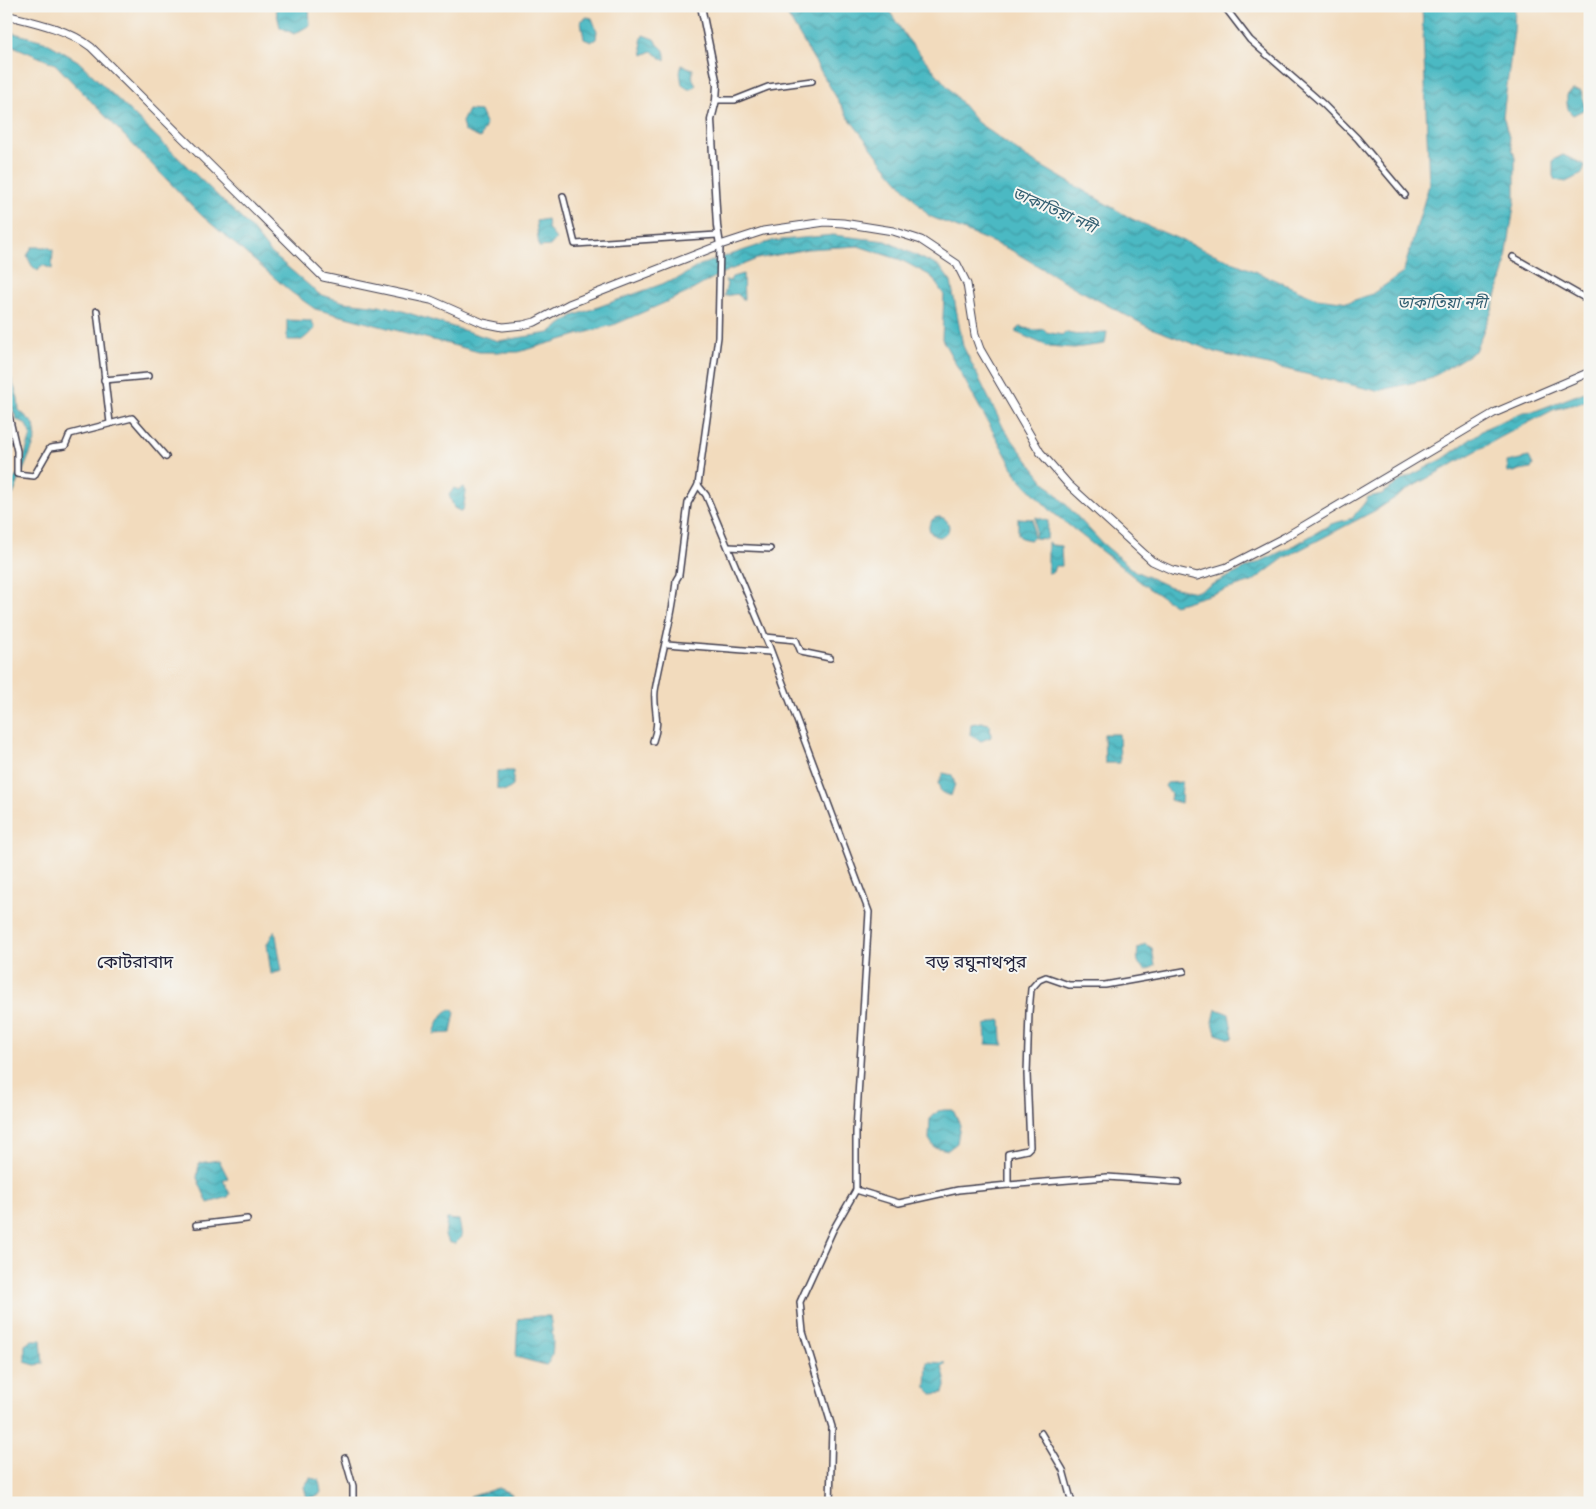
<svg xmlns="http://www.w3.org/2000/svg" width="1596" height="1509" font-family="Mynerve,'Noto Sans Bengali',sans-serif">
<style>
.water{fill:url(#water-waves);stroke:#366e7f}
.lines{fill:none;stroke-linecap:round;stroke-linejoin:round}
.minor-casing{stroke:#413e4e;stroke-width:8}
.tertiary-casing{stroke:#413e4e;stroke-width:9}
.secondary-casing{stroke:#413e4e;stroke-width:9}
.minor{stroke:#fff;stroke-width:5}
.tertiary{stroke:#fff;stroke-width:6}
.secondary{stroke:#fff;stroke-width:7}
.labels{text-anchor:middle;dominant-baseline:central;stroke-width:4;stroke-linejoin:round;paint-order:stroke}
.water-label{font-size:16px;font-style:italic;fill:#325e71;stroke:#f6f6f2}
.quarter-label{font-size:18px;fill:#22223b;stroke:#f6f6f2}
</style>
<defs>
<pattern id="water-waves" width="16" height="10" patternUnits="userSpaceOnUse" patternTransform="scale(1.25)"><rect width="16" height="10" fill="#4bb9c3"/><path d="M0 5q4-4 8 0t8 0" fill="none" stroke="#3e96a0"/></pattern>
</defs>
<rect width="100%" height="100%" fill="#f6f6f2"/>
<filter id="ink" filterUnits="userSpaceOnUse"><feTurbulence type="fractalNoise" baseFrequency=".02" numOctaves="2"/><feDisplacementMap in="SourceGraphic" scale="10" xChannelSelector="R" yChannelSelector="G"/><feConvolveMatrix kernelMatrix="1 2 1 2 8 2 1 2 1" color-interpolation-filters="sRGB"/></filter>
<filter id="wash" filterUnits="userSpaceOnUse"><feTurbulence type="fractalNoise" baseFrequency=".0096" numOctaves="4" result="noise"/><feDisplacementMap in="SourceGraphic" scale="20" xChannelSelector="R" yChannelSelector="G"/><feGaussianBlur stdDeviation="1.12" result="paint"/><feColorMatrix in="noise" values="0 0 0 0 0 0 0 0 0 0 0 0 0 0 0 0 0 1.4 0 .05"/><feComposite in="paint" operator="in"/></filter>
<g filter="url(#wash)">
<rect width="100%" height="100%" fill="#f2dbbd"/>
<g class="water">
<path d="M275 6H309L310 25 294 34 280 27Z"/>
<path d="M782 6H886L906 37 977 122 1026 157 1132 219 1317 298 1349 302 1372 294 1403 273 1429 185 1422 6H1515L1514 31 1503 116 1515 158V200L1504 271 1492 310 1475 351 1429 379 1377 391 1218 353 1148 327 1077 289 1011 250 929 216 887 168 848 117Z"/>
<path d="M587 17 592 18 597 31 596 39 591 42 584 39 581 21Z"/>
<path d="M6 31 44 41 78 61 250 227 270 252 319 294 344 302 389 307 498 341 549 333 573 316 679 278 700 265 772 241 833 235 886 241 940 267 951 282 963 346 1004 429 1042 479 1102 543 1135 571 1170 587 1196 592 1295 545 1331 524 1353 518C1356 511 1363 507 1368 497L1382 494 1402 480 1443 459 1486 428 1523 412 1535 411 1590 390V400L1553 410 1501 437 1410 488 1378 509 1284 558 1252 582 1175 605 1148 588 1052 512 1018 477 942 339 944 295 931 276 901 260 858 246 807 249 757 259 720 274 687 293 616 324 518 352H479L315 309 291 292 201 215 55 64 6 43Z"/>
<path d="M643 35 654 39C660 50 666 45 665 61L652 51 643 55 641 41Z"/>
<path d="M682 65 693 69 692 77 696 85 692 89H688L682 85 680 72Z"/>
<path d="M1573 90 1581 91 1585 109 1573 115C1566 110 1567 103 1567 95Z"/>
<path d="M468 110 480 111 486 125 480 138 464 131 462 122Z"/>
<path d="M1563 155 1585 165 1582 174 1566 182 1555 180 1553 176V160Z"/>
<path d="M547 219 548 228 556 239 550 246 539 247 536 221Z"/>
<path d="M32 247H48L53 250 52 269 42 265 38 271 32 266 27 256Z"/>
<path d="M743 274 744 300 737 294 724 296 727 284 725 280 730 281 732 277Z"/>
<path d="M6 300 11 342 10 375 18 398 19 410 34 424 36 439 13 495 6 499V490L20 471 31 435 25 423 17 420 12 408 11 392 6 379Z"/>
<path d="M287 320 312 321 315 329 302 340H287Z"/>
<path d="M1020 327 1034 330 1044 329 1046 332 1062 335 1065 332C1079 338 1092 332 1107 332L1105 344 1074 348 1047 346 1015 332Z"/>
<path d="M1529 457 1533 465 1531 469 1508 473 1507 462Z"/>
<path d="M464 487 466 492 463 510 460 511 454 508 449 495 454 488 459 490Z"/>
<path d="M1036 517 1048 521 1047 539 1035 538Z"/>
<circle cx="939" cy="527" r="10"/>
<path d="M1018 518 1033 519V538L1030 540 1021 538 1018 534Z"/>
<path d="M1048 542 1052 545 1061 546 1062 566H1055L1053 572 1048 573Z"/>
<path d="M982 722 990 725 991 737 981 741 970 735 971 724Z"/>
<path d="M1104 734H1119L1120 763H1105Z"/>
<path d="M497 771H513V786L506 791 497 789Z"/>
<path d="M943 773 952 775 955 784 951 796 941 792 938 783Z"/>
<path d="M1182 782 1181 803 1170 800 1171 794 1165 786 1167 783Z"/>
<path d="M275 930 282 971 271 974 267 944Z"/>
<path d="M1145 944 1152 948 1155 966 1146 970C1136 964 1137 959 1138 948Z"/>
<path d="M452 1009 455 1012 451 1033 434 1034C437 1025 441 1011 452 1009Z"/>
<path d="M1216 1009 1229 1014 1233 1036 1231 1039 1216 1034 1213 1022Z"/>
<path d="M999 1020 1001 1021 1002 1041 1004 1045 986 1044 985 1025Z"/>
<path d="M944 1110H953L960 1125 957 1143 948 1150 934 1147 929 1139 930 1119 938 1111Z"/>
<path d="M219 1160 228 1178 223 1180 230 1194 228 1197 208 1203 197 1178 199 1163Z"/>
<path d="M447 1219 459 1220 462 1237 455 1244 448 1242 445 1236Z"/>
<path d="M539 1316H550C552 1329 557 1357 546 1365L516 1357 518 1319Z"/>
<path d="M32 1340H41L43 1364 35 1365 25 1362V1345Z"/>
<path d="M927 1362 946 1363 942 1367 946 1383 943 1393 932 1394 926 1388Z"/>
<path d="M310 1478 319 1480 321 1492 318 1496 307 1498 304 1487Z"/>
<path d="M498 1488 512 1494 511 1500 467 1503 470 1497Z"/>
</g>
</g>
<g filter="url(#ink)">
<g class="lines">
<g class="minor-casing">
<g id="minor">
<path d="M1224 6 1250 40 1323 104 1357 138 1405 195"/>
<path d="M716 100H735L768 87 812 81"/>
<path d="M563 196 575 244 717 235"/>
<path d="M1513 257 1590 301"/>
<path d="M97 311 110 423"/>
<path d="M104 380 148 376"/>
<path d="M6 403 17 451V474L34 476 50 448 65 446 70 434 132 418 166 457"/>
<path d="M698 485 706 495 769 646 869 912 856 1131V1190L833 1230 800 1302 803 1332 832 1427 830 1503"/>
<path d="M728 547 770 549"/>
<path d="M765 637 796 640 801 652 830 658"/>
<path d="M667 644 770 652"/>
<path d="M653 741C661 721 653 709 655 691 661 654 673 618 676 580L679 575 688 503 698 485 718 337 720 245"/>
<path d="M1179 1182 1107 1177 1008 1185V1154L1027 1150 1030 1147 1027 1074 1029 1012 1031 989 1039 980 1046 977 1069 985H1105L1184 971"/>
<path d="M856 1190 899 1203 958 1190 1008 1185"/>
<path d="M196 1225 247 1219"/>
<path d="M1041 1433 1063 1470 1072 1503"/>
<path d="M345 1458 353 1486V1503"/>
</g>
</g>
<g class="tertiary-casing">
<path id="tertiary" d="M701 6 717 85 716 100 711 120 717 226 720 245"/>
</g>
<g class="secondary-casing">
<path id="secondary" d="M6 15C34 22 68 29 91 47L323 277 431 300 483 323 503 327 523 325 535 322 569 304 720 245 763 231 825 222 843 223 893 231 921 240 957 264 967 284 975 335 980 349 1040 452 1068 484 1152 561 1172 570 1197 576 1227 567 1285 537 1494 413 1590 372"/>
</g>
<use href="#minor" class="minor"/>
<use href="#tertiary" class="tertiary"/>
<use href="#secondary" class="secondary"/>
</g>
</g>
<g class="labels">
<g class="water-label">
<text transform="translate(1054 211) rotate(24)">ডাকাতিয়া নদী</text>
<text x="1442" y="303">ডাকাতিয়া নদী</text>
</g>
<g class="quarter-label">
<text x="135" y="963">কোটরাবাদ</text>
<text x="976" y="963">বড় রঘুনাথপুর</text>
</g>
</g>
<rect width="1596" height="1509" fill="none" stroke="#f6f6f2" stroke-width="25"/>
</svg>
